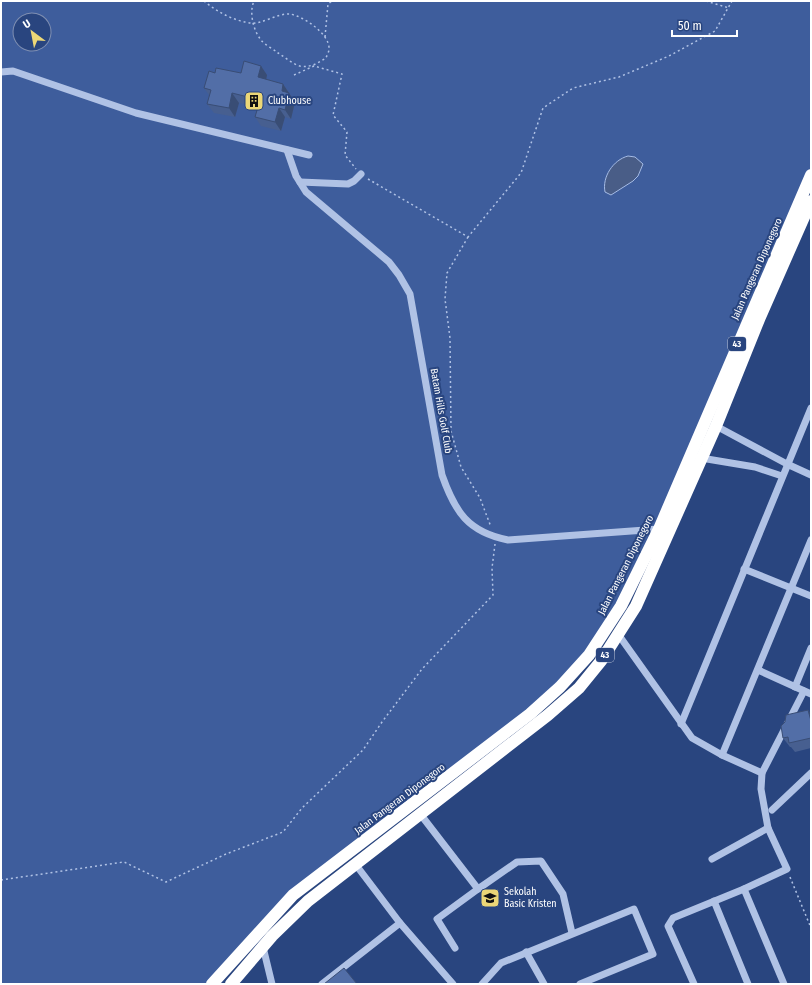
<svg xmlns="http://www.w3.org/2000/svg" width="812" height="985" font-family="'Fira Sans Condensed',sans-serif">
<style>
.green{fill:#3e5d9c;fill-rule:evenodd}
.water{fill:#495d87;stroke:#a5bbe5}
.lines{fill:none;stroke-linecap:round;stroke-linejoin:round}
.path{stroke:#b0c2e5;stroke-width:1.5;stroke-dasharray:2 3;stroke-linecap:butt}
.minor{stroke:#b0c2e5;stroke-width:7}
.highway{stroke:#fff;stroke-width:12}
.wall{fill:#475f90}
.shaded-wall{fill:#394d75}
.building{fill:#526ea7;stroke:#394d75}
.labels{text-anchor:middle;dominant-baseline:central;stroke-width:4;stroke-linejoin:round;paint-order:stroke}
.shield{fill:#29457f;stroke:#bfc7d9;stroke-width:1}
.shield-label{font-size:9px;font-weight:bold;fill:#fff}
.poi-label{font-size:10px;fill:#fff;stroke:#29457f;text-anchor:start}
.street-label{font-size:10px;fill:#fff;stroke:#29457f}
</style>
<rect width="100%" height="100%" fill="#29457f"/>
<path class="green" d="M1 1H811V182L648 563C632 597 613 628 591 659L306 889 217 984H1ZM20 20H44V44H20Z"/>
<path class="water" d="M628 156 635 157 643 164 638 176 633 181 611 195 605 192C602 177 613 160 628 156Z"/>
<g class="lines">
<g class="path">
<path d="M204 1C217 12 234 21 251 23 261 25 277 13 290 14 303 16 330 34 329 49 329 52 327 55 326 58 318 63 310 68 300 66 292 64 285 57 278 53 273 49 265 45 261 40 253 30 249 12 254 1"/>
<path d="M706 1 729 8"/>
<path d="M325 37 328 4 332 1"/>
<path d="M294 75 314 66 342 74 333 115 347 132 345 155 356 169"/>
<path d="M368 179 468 237 521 173 543 108 573 88 619 77 669 56 715 31 732 1"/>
<path d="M468 237 447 273 445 299 450 338 451 431 461 467 480 498 491 527"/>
<path d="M790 877 811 928"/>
<path d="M1 880 124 862 166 882 226 854 283 832 302 808 363 750 382 722 422 669 493 595 492 568 495 544"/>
</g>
<g class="minor">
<path d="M1 72 13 71 136 113 309 155"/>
<path d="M287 150 296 176 306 192 389 262 399 275 410 294 442 475C455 512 468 532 508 540L659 529"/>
<path d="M300 182 348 184 354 181 361 174"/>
<path d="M716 426 787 464 811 475"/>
<path d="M701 458 755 467 782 476"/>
<path d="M744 569 811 596"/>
<path d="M618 634 692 738 722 755 762 773"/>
<path d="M758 670 811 694"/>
<path d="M795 687 811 648"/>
<path d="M681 724 811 408"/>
<path d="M722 755 811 540"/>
<path d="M772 810 811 773"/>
<path d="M421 815 478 889 437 919 455 948"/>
<path d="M712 859 768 828"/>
<path d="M478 889 517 862 541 861 563 894 572 933"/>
<path d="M714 901 748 984"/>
<path d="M400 923 453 984"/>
<path d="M263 947 272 984"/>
<path d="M526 952 544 984"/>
<path d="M322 984 400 923 356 865"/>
<path d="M482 984 501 963 634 909 653 954 580 984"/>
<path d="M694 984 668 926 673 918 744 889"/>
<path d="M784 984 744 889 787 869 768 828 761 789 762 773 804 691"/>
</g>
<g class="highway">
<path d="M212 984 293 895 530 714 560 687 589 655 621 606 659 529 811 175"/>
<path d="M231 984 272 936 308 901 548 715 579 688 601 661 636 606 716 426 760 317 811 201"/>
</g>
</g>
<g class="wall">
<path d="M261 66 267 75 266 79 283 84 295 102 291 119 285 117 281 131 261 126 255 117 258 107 239 103 235 117 214 113 207 104 209 95 204 88 241 73Z"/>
<path d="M808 710 811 714V748L795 752 791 747H790L783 738Z"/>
</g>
<g class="shaded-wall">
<path d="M261 66 267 75 265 86 258 77Z"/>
<path d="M283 84 295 102 291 119 285 110 282 91Z"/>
<path d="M232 93 239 103 235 117 229 108Z"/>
<path d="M279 108 285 117 281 131 275 122Z"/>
<path d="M808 710 811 714V721Z"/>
</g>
<g class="building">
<path d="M244 61 261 66 258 77 283 84 282 91 289 93 285 110 279 108 275 122 255 117 260 100 232 93 229 108 207 104 211 90 204 88 209 71 215 73 216 68 241 73Z"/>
<path d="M808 710 811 721V738L789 743 788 737 783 738 781 726 785 722 786 715Z"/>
<path d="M344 968 357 984H324Z"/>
</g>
<defs>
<g id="building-square" transform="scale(1)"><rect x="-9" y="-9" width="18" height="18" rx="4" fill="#ecd777" stroke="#29457f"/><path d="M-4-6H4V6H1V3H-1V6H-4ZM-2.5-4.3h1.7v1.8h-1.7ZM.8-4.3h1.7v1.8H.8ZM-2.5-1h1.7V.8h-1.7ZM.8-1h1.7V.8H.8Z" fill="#111"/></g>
<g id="school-square" transform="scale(1)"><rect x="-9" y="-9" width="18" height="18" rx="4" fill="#ecd777" stroke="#29457f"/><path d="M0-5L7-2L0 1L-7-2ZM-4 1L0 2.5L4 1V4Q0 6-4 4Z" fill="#111"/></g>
</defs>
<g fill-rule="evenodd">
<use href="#building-square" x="254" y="101"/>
<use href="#school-square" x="490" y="898"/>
</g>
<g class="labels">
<g class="shield">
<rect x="728" y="337" width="18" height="14" rx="3"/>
<rect x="596" y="648" width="18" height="14" rx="3"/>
</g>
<g class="shield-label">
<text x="737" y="344">43</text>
<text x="605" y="655">43</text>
</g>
<g class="poi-label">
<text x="268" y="101">Clubhouse</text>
<text x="504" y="892">Sekolah<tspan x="504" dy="12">Basic Kristen</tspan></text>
</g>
<g class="street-label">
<text transform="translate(757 269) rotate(-66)">Jalan Pangeran Diponegoro</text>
<text transform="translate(441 411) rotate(80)">Batam Hills Golf Club</text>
<text transform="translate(626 565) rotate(-63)">Jalan Pangeran Diponegoro</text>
<text transform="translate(400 799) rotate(-37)">Jalan Pangeran Diponegoro</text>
</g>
</g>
<rect width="812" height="985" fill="none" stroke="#ffffff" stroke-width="4"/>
<g transform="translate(32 32) rotate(328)"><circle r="19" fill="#29457f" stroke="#7f8fb2"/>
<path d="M0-3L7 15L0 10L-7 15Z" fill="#ecd777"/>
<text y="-6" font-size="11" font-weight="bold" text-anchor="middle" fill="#ffffff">U</text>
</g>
<path d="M672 30v6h65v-6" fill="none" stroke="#ffffff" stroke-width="2"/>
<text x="678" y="30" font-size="12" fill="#ffffff" stroke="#29457f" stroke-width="3" paint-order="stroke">50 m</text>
</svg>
